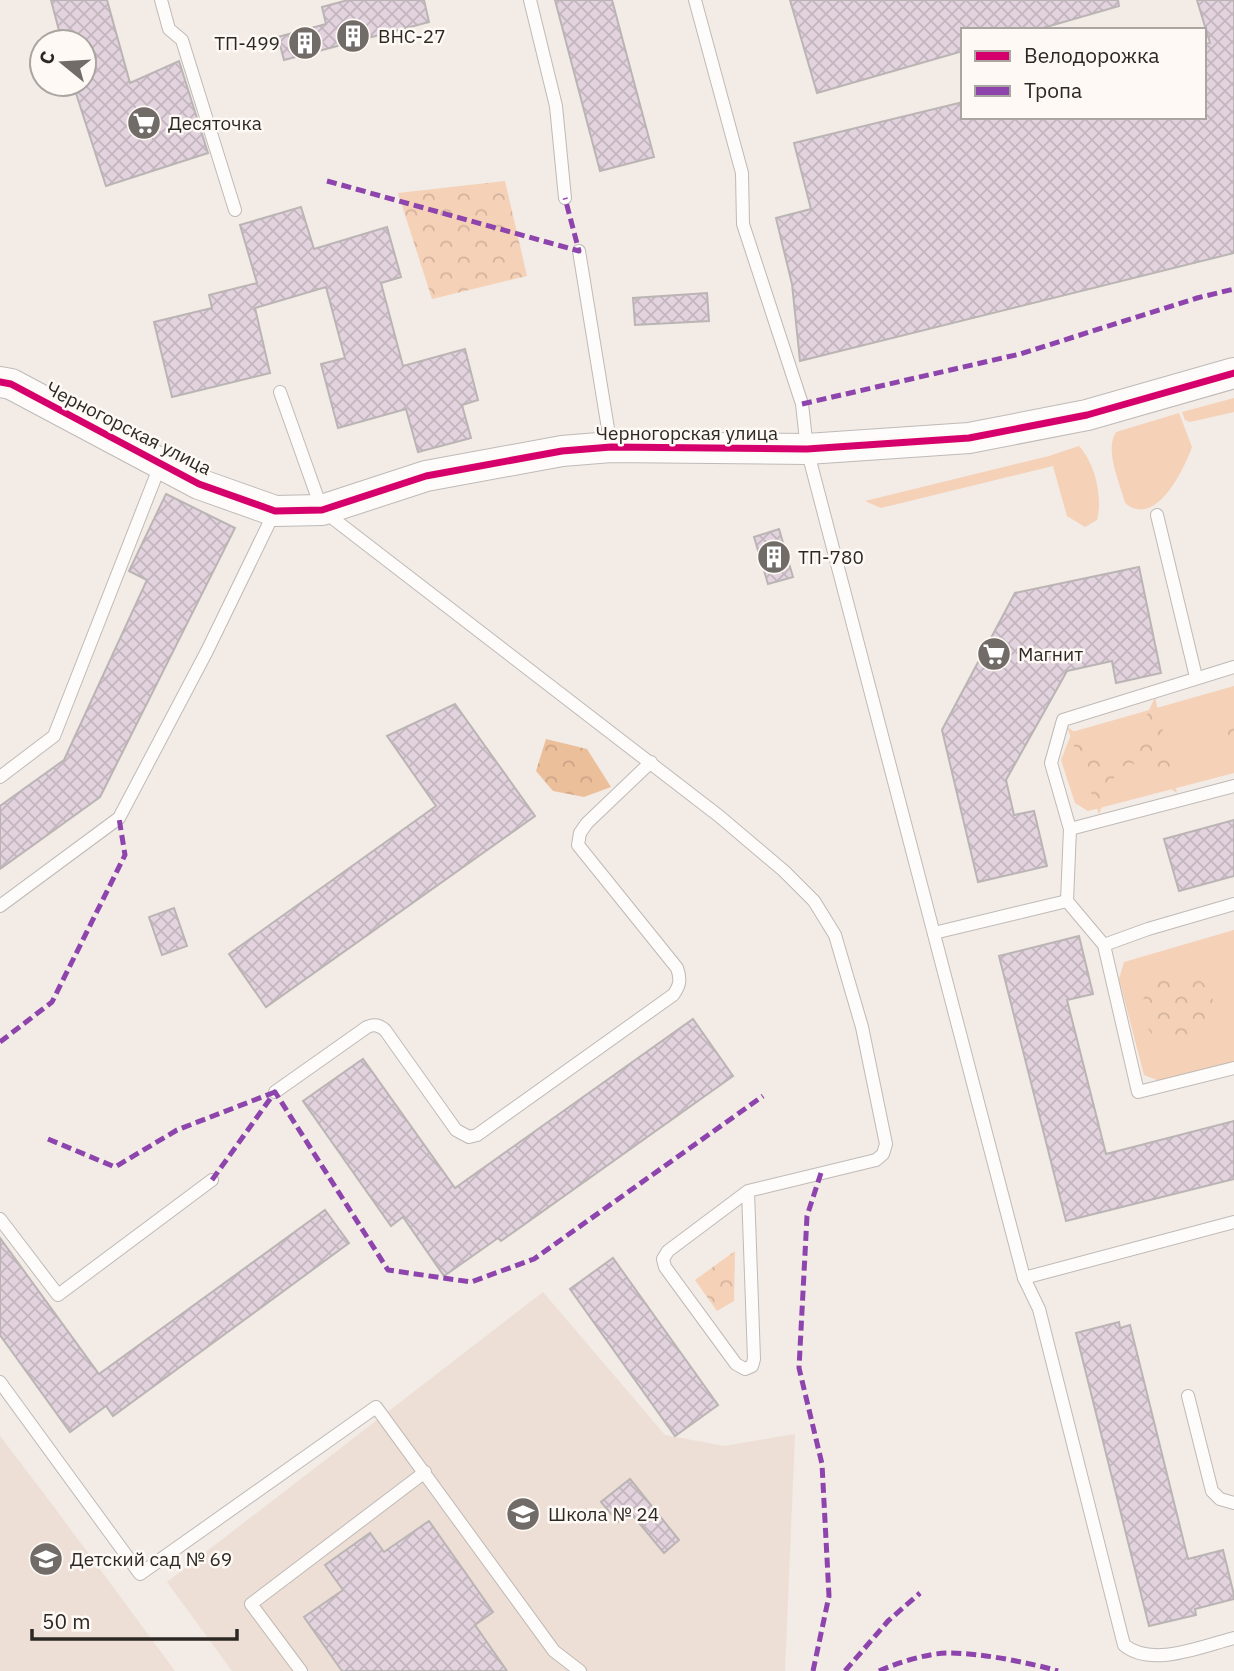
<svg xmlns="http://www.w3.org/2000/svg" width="1234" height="1671" font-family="'IBM Plex Sans',sans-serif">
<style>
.built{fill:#eddfd5}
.grass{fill:#f5d1b7}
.forest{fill:url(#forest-crowns)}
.park{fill:url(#park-crowns)}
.building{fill:url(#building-cross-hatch);stroke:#bab5b4;stroke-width:2}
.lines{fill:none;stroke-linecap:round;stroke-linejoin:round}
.service-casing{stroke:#bfbab6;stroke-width:14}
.tertiary-casing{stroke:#bfbab6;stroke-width:32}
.service{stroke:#fdfcfb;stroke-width:12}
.tertiary{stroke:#fdfcfb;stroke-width:30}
.quiet{stroke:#8e44ad;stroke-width:5;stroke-dasharray:10 5;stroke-linecap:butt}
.cycleway-casing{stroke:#fef9f5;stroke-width:11}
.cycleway{stroke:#d6006c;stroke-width:7}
.labels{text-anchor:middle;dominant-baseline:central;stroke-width:5;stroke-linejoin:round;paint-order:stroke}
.poi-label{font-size:19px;fill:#2c2824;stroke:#fef9f5;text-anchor:start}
.street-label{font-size:19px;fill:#2c2824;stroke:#fef9f5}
</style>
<defs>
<pattern id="forest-crowns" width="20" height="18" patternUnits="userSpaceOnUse" patternTransform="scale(1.75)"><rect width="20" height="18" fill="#ecbf9b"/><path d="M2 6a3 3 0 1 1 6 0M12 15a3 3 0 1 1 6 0" fill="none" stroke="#cba485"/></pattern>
<pattern id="park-crowns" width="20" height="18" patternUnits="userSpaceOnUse" patternTransform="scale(1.75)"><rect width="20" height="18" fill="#f5d1b7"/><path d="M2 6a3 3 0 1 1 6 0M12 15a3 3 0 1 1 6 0" fill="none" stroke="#d2b39d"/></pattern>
<pattern id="building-cross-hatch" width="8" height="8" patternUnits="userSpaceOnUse" patternTransform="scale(1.75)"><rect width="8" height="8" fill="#e3d3de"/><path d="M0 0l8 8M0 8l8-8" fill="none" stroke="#c3b5be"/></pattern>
</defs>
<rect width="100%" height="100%" fill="#f2ebe6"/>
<g class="built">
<path d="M543 1292 665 1435 724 1446 795 1434 785 1671H232L167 1582Z"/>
<path d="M0 1436 54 1507 175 1671H0Z"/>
</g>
<g class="grass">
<path d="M1234 398V412L1190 422 1185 420 1182 412Z"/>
<path d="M1179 413 1192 447C1184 469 1156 529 1125 503 1120 482 1104 451 1116 432Z"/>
<path d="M1079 446C1095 463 1103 497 1097 520L1085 527 1067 516 1053 466 881 508 865 501 1049 456Z"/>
<path d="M1234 686V773L1088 811 1075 803 1061 760 1072 732Z"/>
<path d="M1234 930V1063L1162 1082 1144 1075 1119 979 1124 962Z"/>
</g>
<path class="forest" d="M546 739 587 749 611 787 584 797 553 791 536 771Z"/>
<g class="park">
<path d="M505 181 527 276 432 299 398 193Z"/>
<path d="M1155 697 1177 793 1132 763 1118 768 1099 814 1067 727 1115 759 1129 755Z"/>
<path d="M1234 704V749L1232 750 1221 707Z"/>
<circle cx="1178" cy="1009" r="36"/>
<path d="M735 1251 734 1301 717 1311 695 1280Z"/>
</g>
<g class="building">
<path d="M51 0H107L130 83 179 61 208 153 106 186 73 84H84V42H62Z"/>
<path d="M348 0H424L429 22 284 60 278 37 326 24 322 7Z"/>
<path d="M555 0H612L654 157 600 171Z"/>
<path d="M790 0H1118L1119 6 1036 30H963V51L817 93Z"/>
<path d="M1197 0H1234V253L800 361 792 284 776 218 811 209 794 143 963 102V117H1204V44L1210 43Z"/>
<path d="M301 207 314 249 387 227 401 277 381 283 403 366 465 349 478 400 462 405 471 438 418 452 406 409 338 428 321 364 345 358 326 287 255 308 270 373 172 397 154 322 212 308 209 295 257 283 240 225Z"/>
<path d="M707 293 709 321 635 325 633 298Z"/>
<path d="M166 494 235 528 100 797 0 869V806L64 760 147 580 129 571Z"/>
<path d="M779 529 793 577 768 584 754 537Z"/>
<path d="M1139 567 1161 673 1116 683 1112 661 1067 671 1006 780 1014 815 1034 811 1047 866 978 882 942 730 1015 593Z"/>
<path d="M455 704 535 816 266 1007 229 954 436 806 387 736Z"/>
<path d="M1234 820V876L1179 891 1164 839Z"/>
<path d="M174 908 187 946 162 955 149 917Z"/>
<path d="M1079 936 1093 994 1067 1000 1106 1154 1234 1121V1179L1066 1221 999 956Z"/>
<path d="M693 1019 733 1076 501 1241 498 1238 444 1276 403 1217 391 1226 303 1101 363 1059 455 1188Z"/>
<path d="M325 1210 349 1243 113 1416 106 1406 70 1432 0 1335V1238L99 1374Z"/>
<path d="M613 1258 718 1405 675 1436 570 1289Z"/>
<path d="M1119 1322 1120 1328 1130 1325 1188 1559 1223 1550 1234 1595V1599L1195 1609 1196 1615 1149 1626 1076 1333Z"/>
<path d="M630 1479 679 1540 664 1553 630 1512 618 1522 601 1502Z"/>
<path d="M429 1521 493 1612 475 1625 507 1671H342L304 1617 343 1590 325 1565 370 1533 384 1552Z"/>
</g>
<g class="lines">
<g class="service-casing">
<g id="service">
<path d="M161 0 169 29 182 40 235 210"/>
<path d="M530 0 556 106 565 198"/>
<path d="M695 0 742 173 743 224 802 404 807 449 1024 1278 1234 1222"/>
<path d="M579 251 611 447"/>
<path d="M280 392 322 510 719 816 784 871 814 901 835 935 862 1027 886 1144 883 1154 876 1160 748 1191 668 1251 663 1259 665 1267 736 1364 745 1369 752 1366 754 1359 748 1191"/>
<path d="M1157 515 1196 677"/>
<path d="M0 777 54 736 161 463"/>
<path d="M1070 829 1234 786"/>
<path d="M1234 904 1148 929 1104 945 1138 1092 1234 1068"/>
<path d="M0 906 119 818 207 651 275 511"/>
<path d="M934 933 1067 901"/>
<path d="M1104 945 1067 901 1070 829 1051 763 1063 720 1234 667"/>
<path d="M275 1092 367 1027C375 1024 379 1025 385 1030L456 1130 469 1137 477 1135 673 995C680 986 681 979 677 968L578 845 580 833 587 823 651 762"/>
<path d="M0 1219 58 1295 212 1180"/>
<path d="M1024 1278 1039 1309 1124 1645C1152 1668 1202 1646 1234 1638"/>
<path d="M0 1382 140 1574 376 1407 554 1651 580 1671"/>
<path d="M1188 1396 1212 1491 1220 1499 1234 1503"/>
<path d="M301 1671 251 1604 425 1472"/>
</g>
</g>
<g class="tertiary-casing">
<path id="tertiary" d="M0 382 11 384 199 484 275 511 322 510 426 476 562 451 611 447 807 449 969 438 1087 415 1234 373"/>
</g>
<use href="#service" class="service"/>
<use href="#tertiary" class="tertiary"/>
<g class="quiet">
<path d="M327 181 579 251 565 198"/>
<path d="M802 404 1020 354 1197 298 1234 289"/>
<path d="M0 1042 52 1002 125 855 119 818"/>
<path d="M48 1139 115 1167 177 1130 275 1092"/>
<path d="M212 1180 275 1092 388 1270 471 1282 534 1259 763 1096"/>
<path d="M813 1671 829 1596 822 1464 799 1368 807 1216 821 1173"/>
<path d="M845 1671 888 1621 920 1593"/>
<path d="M879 1671C897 1663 928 1653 948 1653 980 1653 1027 1662 1058 1671"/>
</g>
<g class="cycleway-casing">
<path id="cycleway" d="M0 382 11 384 199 484 275 511 322 510 426 476 562 451 611 447 807 449 969 438 1087 415 1234 373"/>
</g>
<use href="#cycleway" class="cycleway"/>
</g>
<defs>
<g id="building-disc" transform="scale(1.75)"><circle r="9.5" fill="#716c68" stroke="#fef9f5"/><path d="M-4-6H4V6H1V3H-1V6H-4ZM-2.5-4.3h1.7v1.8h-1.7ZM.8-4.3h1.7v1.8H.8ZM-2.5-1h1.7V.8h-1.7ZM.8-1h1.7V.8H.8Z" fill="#fff"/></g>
<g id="supermarket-disc" transform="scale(1.75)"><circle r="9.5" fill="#716c68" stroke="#fef9f5"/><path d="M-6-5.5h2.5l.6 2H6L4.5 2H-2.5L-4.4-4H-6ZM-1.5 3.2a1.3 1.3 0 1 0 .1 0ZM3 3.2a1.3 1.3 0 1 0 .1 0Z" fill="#fff"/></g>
<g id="school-disc" transform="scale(1.75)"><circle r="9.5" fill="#716c68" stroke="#fef9f5"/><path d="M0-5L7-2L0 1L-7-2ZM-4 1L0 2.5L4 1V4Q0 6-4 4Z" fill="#fff"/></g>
</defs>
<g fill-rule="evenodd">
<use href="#building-disc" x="353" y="36"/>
<use href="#building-disc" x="305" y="43"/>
<use href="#supermarket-disc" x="144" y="123"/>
<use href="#building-disc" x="774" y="557"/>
<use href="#supermarket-disc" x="994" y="654"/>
<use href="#school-disc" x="523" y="1514"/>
<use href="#school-disc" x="46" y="1559"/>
</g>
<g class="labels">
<g class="poi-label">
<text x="378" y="36">ВНС-27</text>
<text x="280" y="43" text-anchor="end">ТП-499</text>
<text x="168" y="123">Десяточка</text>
<text x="798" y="557">ТП-780</text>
<text x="1018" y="654">Магнит</text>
<text x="548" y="1514">Школа № 24</text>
<text x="70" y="1559">Детский сад № 69</text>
</g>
<g class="street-label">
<text transform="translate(129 428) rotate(27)">Черногорская улица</text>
<text x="687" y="433">Черногорская улица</text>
</g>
</g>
<rect x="961" y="28" width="245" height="91" fill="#fef9f5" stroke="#aaa5a1" stroke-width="2"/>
<rect x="975" y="51" width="35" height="10" fill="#d6006c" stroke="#aaa5a1" stroke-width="2"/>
<text x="1024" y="63" font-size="21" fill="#2c2824">Велодорожка</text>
<rect x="975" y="86" width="35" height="10" fill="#8e44ad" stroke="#aaa5a1" stroke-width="2"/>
<text x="1024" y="98" font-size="21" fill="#2c2824">Тропа</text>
<g transform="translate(63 63) rotate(288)"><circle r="33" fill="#fef9f5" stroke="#aaa5a1" stroke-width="2"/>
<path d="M0-5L12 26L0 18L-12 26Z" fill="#716c68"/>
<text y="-10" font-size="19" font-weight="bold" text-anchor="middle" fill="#2c2824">С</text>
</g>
<path d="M32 1629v10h205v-10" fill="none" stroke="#2c2824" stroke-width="3.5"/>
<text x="42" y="1629" font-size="21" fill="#2c2824" stroke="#fef9f5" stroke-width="5" paint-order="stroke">50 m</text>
</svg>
